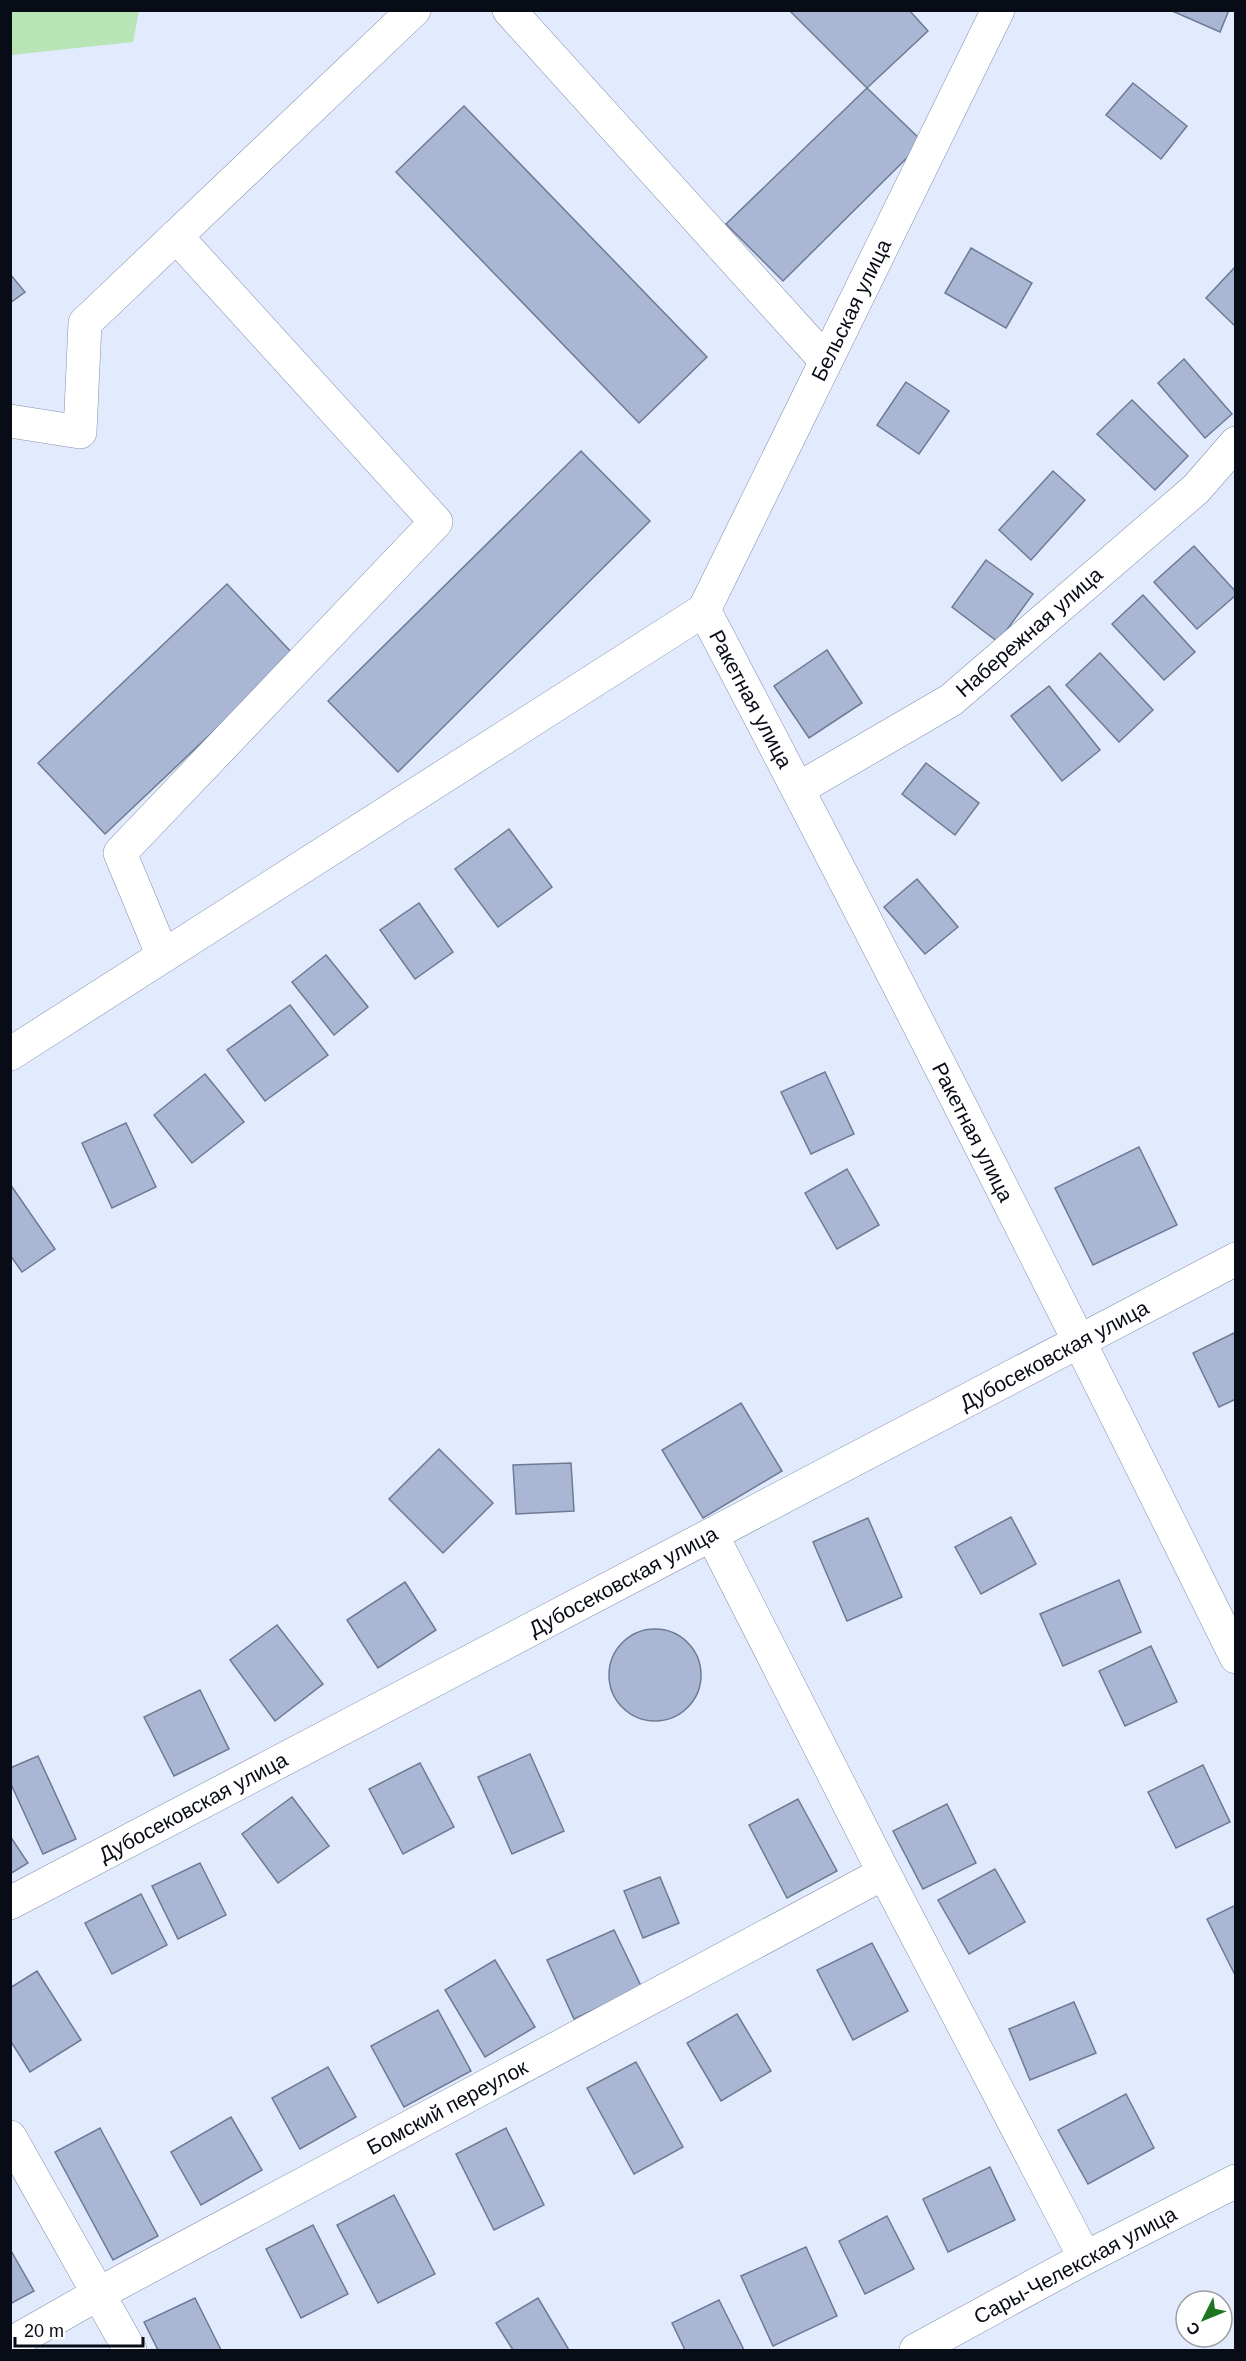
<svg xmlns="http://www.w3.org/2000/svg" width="1246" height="2361" font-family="Arial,sans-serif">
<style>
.green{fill:#b9e4b6}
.building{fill:#aab7d4;stroke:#6e7a95;stroke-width:1.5}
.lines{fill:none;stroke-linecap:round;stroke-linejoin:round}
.minor-casing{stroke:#828fab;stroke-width:34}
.minor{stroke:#fff;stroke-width:33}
.labels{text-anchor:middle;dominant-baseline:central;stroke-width:4.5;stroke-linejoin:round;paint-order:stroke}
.street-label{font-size:21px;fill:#080c16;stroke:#fff}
</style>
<rect width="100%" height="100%" fill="#e2ebfd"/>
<path class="green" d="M10 11 11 10 139 11 133 42 11 55Z"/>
<g class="building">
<path d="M789 10H909L928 31 867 88Z"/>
<path d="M1170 10H1229L1220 32Z"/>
<path d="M1133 83 1187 126 1161 159 1106 115Z"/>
<path d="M867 88 923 142 783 281 726 224Z"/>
<path d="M464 106 707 357 639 423 396 172Z"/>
<path d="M971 248 1032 283 1006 328 945 293Z"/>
<path d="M1236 266V327L1206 298Z"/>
<path d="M10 274 25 292 10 303Z"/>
<path d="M1184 359 1232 414 1205 438 1158 383Z"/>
<path d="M906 382 949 411 919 454 877 425Z"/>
<path d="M1132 400 1188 456 1155 490 1097 434Z"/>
<path d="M581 451 650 521 398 772 328 701Z"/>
<path d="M1053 471 1085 500 1031 560 999 530Z"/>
<path d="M1194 546 1236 592V595L1197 629 1154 582Z"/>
<path d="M986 560 1033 594 998 642 952 607Z"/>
<path d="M227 584 294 655 105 834 38 763Z"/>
<path d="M1143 595 1195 652 1164 680 1112 624Z"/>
<path d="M827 650 862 703 809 738 774 686Z"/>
<path d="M1100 653 1153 710 1119 742 1066 685Z"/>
<path d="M1049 686 1100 750 1062 781 1011 716Z"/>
<path d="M926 763 979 803 955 835 902 794Z"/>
<path d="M509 829 552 887 498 927 455 869Z"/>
<path d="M917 879 958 927 925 954 884 907Z"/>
<path d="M419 903 453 952 415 979 380 930Z"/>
<path d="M326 955 368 1007 334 1035 292 982Z"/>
<path d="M290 1005 328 1055 265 1101 227 1050Z"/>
<path d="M825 1072 854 1134 811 1154 781 1092Z"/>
<path d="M205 1074 244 1122 192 1163 154 1115Z"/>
<path d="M126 1123 156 1187 112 1208 82 1143Z"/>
<path d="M1139 1147 1177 1225 1093 1265 1055 1188Z"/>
<path d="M847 1169 879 1225 837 1249 805 1193Z"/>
<path d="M10 1184 55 1249 22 1272 10 1255Z"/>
<path d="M1236 1332V1399L1219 1407 1193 1353Z"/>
<path d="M741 1403 782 1471 703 1518 662 1450Z"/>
<path d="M439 1449 493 1503 443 1553 389 1499Z"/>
<path d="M571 1463 574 1511 516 1514 513 1465Z"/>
<path d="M1011 1517 1036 1564 981 1594 955 1547Z"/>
<path d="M868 1518 902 1597 847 1621 813 1542Z"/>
<path d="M1119 1580 1141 1632 1063 1666 1040 1614Z"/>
<path d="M405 1582 436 1630 378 1668 347 1620Z"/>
<path d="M277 1625 323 1684 275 1721 230 1660Z"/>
<circle cx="655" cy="1675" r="46"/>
<path d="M1151 1646 1177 1702 1125 1726 1099 1671Z"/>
<path d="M200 1690 229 1749 174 1776 144 1717Z"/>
<path d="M530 1754 564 1831 512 1854 478 1777Z"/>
<path d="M38 1756 76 1839 43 1854 10 1782V1768Z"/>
<path d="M420 1763 454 1827 403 1854 369 1789Z"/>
<path d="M1203 1765 1230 1822 1176 1848 1148 1792Z"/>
<path d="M292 1797 329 1846 278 1883 242 1834Z"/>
<path d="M798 1799 837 1871 787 1898 749 1825Z"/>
<path d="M947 1804 976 1863 923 1889 893 1831Z"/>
<path d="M10 1836 28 1863 10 1874Z"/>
<path d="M200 1863 226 1915 178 1939 152 1886Z"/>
<path d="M995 1869 1025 1922 969 1954 938 1900Z"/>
<path d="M660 1877 679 1923 643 1938 624 1891Z"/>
<path d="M141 1894 167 1945 112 1974 85 1923Z"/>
<path d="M1236 1905V1977L1207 1919Z"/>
<path d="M614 1930 642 1988 574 2019 547 1960Z"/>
<path d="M872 1943 908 2011 853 2040 817 1970Z"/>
<path d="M495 1960 535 2027 485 2057 445 1990Z"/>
<path d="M37 1971 81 2040 30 2072 10 2040V1988Z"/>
<path d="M1074 2002 1096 2053 1030 2080 1009 2029Z"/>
<path d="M438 2010 471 2071 404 2107 371 2046Z"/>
<path d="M737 2014 771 2071 721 2101 687 2043Z"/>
<path d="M636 2062 683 2147 634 2174 587 2088Z"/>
<path d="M328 2067 356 2117 300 2149 272 2098Z"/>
<path d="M1126 2094 1154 2148 1088 2184 1058 2130Z"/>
<path d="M231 2117 262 2170 201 2205 171 2152Z"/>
<path d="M100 2128 158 2236 113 2260 55 2152Z"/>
<path d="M506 2128 544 2205 494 2230 456 2154Z"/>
<path d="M990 2167 1015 2220 948 2252 923 2199Z"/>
<path d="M394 2195 435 2274 378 2303 337 2225Z"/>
<path d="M887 2216 914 2269 865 2294 839 2241Z"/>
<path d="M313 2225 348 2294 301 2318 266 2249Z"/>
<path d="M806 2247 837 2316 773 2346 741 2276Z"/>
<path d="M10 2249 34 2291 10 2304Z"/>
<path d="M195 2298 221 2350H158L144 2322Z"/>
<path d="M538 2298 569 2350H513L496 2323Z"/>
<path d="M719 2300 744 2350H685L672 2323Z"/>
</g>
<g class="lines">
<g class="minor-casing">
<g id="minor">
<path d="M509 10 826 361"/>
<path d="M10 421 80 432 85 323 414 10"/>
<path d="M704 610C886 956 1063 1306 1236 1657"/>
<path d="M704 610 998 10"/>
<path d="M798 789 951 700 1196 489 1236 443"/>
<path d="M163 956 120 853 436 522 176 236"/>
<path d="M10 1054 704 610"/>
<path d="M712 1535 884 1873 1085 2258"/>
<path d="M10 1903 1236 1259"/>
<path d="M10 2137 130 2350"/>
<path d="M10 2344 98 2294 884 1873"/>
<path d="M916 2350 1085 2258 1236 2181"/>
</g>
</g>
<use href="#minor" class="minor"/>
</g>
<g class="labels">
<g class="street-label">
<text transform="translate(851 310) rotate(-64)">Бельская улица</text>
<text transform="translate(1029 632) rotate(-41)">Набережная улица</text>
<text transform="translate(751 699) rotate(62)">Ракетная улица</text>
<text transform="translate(973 1132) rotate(63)">Ракетная улица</text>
<text transform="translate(1054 1355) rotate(-28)">Дубосековская улица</text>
<text transform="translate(623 1581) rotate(-28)">Дубосековская улица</text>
<text transform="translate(193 1807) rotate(-28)">Дубосековская улица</text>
<text transform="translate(447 2107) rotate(-28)">Бомский переулок</text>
<text transform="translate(1075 2265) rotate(-28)">Сары-Челекская улица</text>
</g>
</g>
<rect width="1246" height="2361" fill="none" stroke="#080c16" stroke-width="24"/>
<g transform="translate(1204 2319) rotate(227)"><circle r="28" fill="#ffffff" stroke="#9c9ea2" stroke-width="1.5"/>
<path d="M0-4.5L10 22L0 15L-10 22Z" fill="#1e7521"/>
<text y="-9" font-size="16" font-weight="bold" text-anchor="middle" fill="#080c16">С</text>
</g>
<path d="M15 2337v9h128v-9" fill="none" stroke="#080c16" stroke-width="3"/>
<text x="24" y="2337" font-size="18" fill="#080c16" stroke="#ffffff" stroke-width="4.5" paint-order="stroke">20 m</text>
</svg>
